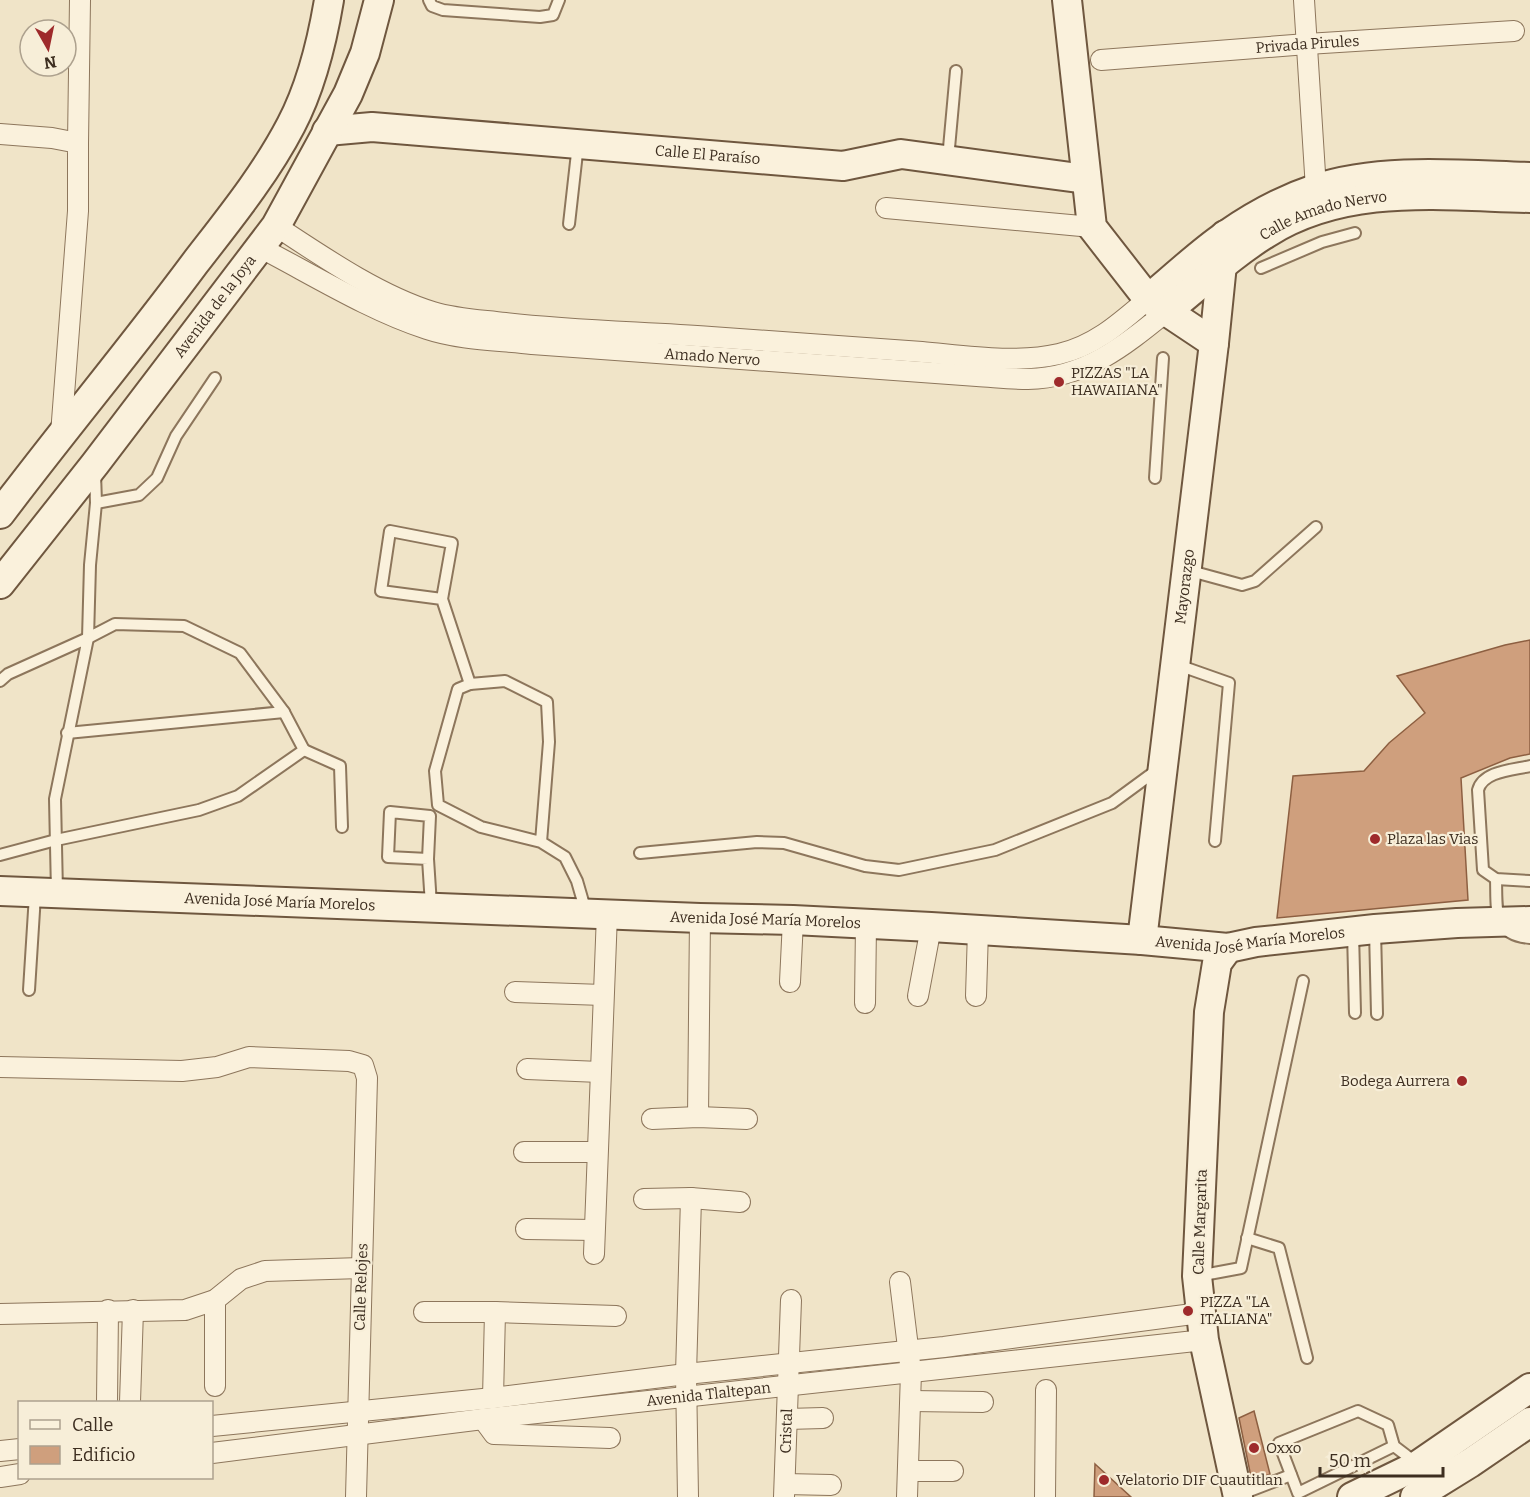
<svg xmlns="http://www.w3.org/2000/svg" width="1530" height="1497" font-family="Bitter,serif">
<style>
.building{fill:#cf9f7d;stroke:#8d5f41;stroke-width:1.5}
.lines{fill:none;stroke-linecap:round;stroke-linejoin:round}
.service-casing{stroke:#8d765c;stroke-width:14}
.minor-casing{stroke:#8d765c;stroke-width:22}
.secondary-casing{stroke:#6f573f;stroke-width:32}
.service{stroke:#faf1dc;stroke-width:10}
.minor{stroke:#faf1dc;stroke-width:20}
.secondary{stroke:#faf1dc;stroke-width:28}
.poi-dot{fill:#9e2a2b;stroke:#f7eed8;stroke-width:2}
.labels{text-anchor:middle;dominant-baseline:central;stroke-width:4.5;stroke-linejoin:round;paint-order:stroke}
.street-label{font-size:15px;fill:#3d2e20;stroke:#f7eed8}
.poi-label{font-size:15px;fill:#3d2e20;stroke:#f7eed8;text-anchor:start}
</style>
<rect width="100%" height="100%" fill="#f0e4c8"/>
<g class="building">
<path d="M1530 640V754L1510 758 1461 778 1468 900 1277 918 1293 776 1364 771 1389 743 1425 713 1397 676 1505 645Z"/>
<path d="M1254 1411 1270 1474 1252 1482 1239 1418Z"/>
<path d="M1095 1464 1131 1497H1094Z"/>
</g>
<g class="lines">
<g class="service-casing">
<g id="service">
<path d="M429 0 432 6 443 10 540 17 553 15 559 0"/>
<path d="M948 159 956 71"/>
<path d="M569 224 578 144"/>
<path d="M1261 268 1322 242 1355 233"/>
<path d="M1155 478 1163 358"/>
<path d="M96 503 139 495 157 478 176 436 215 378"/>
<path d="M1187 570 1242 585 1255 581 1316 527"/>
<path d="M442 599 452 543 390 531 381 591 442 599 470 684"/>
<path d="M1178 665 1229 683 1215 841"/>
<path d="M0 681 8 674 88 638 55 799 57 892"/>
<path d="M67 733 284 712"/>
<path d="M304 750 340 766 342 827"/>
<path d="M1530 766C1513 770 1483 771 1478 790L1483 870 1496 879 1530 881"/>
<path d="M541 842 549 742 547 702 505 681 470 684 458 689 435 771 438 805 481 827 541 842 565 857 577 881 586 912"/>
<path d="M640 853 757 842 784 843 865 866 899 870 995 850 1112 803 1157 770"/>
<path d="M0 855 56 840 199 810 238 796 304 750 284 712 240 653 184 626 115 624 88 638 90 565 96 503 95 473"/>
<path d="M428 859 388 857 390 812 430 816 428 859 431 905"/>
<path d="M1496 879C1497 909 1492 935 1530 938"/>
<path d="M1375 930 1377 1014"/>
<path d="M1353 932 1355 1013"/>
<path d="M29 990 35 895"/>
<path d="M1247 1238 1279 1248 1307 1358"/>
<path d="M1198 1276 1241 1268 1303 981"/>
<path d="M1394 1446 1388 1425 1358 1411 1279 1443 1298 1493 1394 1446 1415 1462"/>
<path d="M1239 1495 1291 1475"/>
</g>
</g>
<g class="minor-casing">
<g id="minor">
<path d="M1304 0 1316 189"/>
<path id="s1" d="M1101 60 1307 44 1514 31"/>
<path d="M0 134 52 138 78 143V211L61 434"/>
<path d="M78 143 80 0"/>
<path d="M886 208 1092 227"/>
<path d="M276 226C323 257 380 296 433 312 456 319 481 320 505 323 574 331 643 332 711 337 781 342 852 347 922 352 966 356 1015 364 1059 354 1095 346 1121 322 1148 299"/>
<path id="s2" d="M261 248C313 275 371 311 427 329 460 340 498 340 532 344L977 376C994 377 1011 379 1028 379 1085 378 1124 346 1166 312"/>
<path d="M790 982 793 920"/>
<path d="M515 992 603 995"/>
<path d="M918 996 931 927"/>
<path d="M976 996 978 930"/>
<path d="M865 1003 866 924"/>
<path d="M0 1067 182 1071 217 1067 249 1057 349 1061 363 1065 367 1078 356 1497"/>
<path d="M527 1069 600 1072"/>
<path d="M698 1117 700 918"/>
<path d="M652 1119 698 1117 747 1119"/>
<path d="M524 1152H597"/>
<path d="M644 1199 691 1198 740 1202"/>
<path d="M526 1229 594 1230"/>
<path d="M594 1254 607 914"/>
<path d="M900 1282 911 1372 907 1497"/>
<path d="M424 1312H495L493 1398"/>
<path d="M495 1312 616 1316"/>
<path d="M0 1314 185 1310 215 1300 241 1279 265 1271 361 1268"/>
<path d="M215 1386V1300"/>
<path d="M911 1401 983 1402"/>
<path d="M107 1402 108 1310"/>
<path d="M130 1402 133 1310"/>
<path d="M483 1419 494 1434 610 1438"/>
<path d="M787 1419 823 1418"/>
<path d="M212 1426 493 1398 686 1374 944 1347 1200 1313"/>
<path d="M0 1451 20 1449"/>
<path id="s3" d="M212 1453 483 1419 1204 1340"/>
<path d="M908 1471H953"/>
<path d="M0 1477 20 1474"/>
<path d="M785 1484 831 1485"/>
<path d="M688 1497 686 1374 691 1198"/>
<path id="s4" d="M784 1497 791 1300"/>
<path d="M1045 1497 1046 1390"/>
</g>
</g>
<g class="secondary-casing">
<g id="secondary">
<path d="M1067 0 1092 227 1148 299 1214 343"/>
<path id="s5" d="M327 131 372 127 843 166 901 154 1086 179"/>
<path d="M1148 299C1174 278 1198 254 1226 235 1252 217 1285 199 1315 189 1381 167 1462 175 1530 177"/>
<path id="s6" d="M1166 312C1199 286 1231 255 1267 233 1346 183 1441 196 1530 198"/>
<path d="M0 514C64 429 132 348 195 263 229 219 265 175 291 125 311 87 322 42 329 0"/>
<path id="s7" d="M0 584 95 464 276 226 348 94 365 53 379 0"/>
<path id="s8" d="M0 891 700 918 793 920 931 927 1142 940 1228 948 1256 942 1375 929 1457 923 1530 921"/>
<path id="s9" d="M1142 940 1214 343 1225 235"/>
<path d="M1228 948 1217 963 1209 1012 1197 1276 1204 1340 1238 1497"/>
<path d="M1352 1497 1418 1465 1530 1388"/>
<path d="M1415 1497 1470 1463 1530 1422"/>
</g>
</g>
<use href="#service" class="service"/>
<use href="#minor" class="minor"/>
<use href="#secondary" class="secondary"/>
</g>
<g class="poi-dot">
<circle cx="1059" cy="382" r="6"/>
<circle cx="1375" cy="839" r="6"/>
<circle cx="1462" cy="1081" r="6"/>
<circle cx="1188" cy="1311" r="6"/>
<circle cx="1254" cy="1448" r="6"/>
<circle cx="1104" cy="1480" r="6"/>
</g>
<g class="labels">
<g class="street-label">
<text stroke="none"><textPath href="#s1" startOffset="207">Privada Pirules</textPath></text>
<text stroke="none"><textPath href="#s5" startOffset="382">Calle El Paraíso</textPath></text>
<text stroke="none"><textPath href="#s6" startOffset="188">Calle Amado Nervo</textPath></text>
<text stroke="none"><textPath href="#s7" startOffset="351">Avenida de la Joya</textPath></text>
<text stroke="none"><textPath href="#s2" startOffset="472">Amado Nervo</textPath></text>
<text stroke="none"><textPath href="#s9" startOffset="356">Mayorazgo</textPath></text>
<text stroke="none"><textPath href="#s8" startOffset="280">Avenida José María Morelos</textPath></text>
<text stroke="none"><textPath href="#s8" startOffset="766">Avenida José María Morelos</textPath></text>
<text stroke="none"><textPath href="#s8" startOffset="1252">Avenida José María Morelos</textPath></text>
<text transform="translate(1200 1222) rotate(-88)">Calle Margarita</text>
<text transform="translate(361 1287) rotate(-88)">Calle Relojes</text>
<text stroke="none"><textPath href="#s3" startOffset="500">Avenida Tlaltepan</textPath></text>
<text stroke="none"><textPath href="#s4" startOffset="66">Cristal</textPath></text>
</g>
<g class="poi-label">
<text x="1071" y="373">PIZZAS "LA<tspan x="1071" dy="17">HAWAIIANA"</tspan></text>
<text x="1387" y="839">Plaza las Vias</text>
<text x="1450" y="1081" text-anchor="end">Bodega Aurrera</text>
<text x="1200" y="1302">PIZZA "LA<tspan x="1200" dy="17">ITALIANA"</tspan></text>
<text x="1266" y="1448">Oxxo</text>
<text x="1116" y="1480">Velatorio DIF Cuautitlan</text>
</g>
</g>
<rect x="18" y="1401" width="195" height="78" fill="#f7eed8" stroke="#ada18e" stroke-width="1.5"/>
<rect x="30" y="1420" width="30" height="9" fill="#faf1dc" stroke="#ada18e" stroke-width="1.5"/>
<text x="72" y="1431" font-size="18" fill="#3d2e20">Calle</text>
<rect x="30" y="1446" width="30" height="18" fill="#cf9f7d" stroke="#ada18e" stroke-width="1.5"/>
<text x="72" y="1461" font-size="18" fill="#3d2e20">Edificio</text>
<g transform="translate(48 48) rotate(171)"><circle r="28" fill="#f7eed8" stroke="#ada18e" stroke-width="1.5"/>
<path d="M0-4.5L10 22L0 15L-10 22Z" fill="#9e2a2b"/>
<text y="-9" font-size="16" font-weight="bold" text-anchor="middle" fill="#3d2e20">N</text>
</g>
<path d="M1320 1467v9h123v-9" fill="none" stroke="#3d2e20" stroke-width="3"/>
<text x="1329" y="1467" font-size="18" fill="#3d2e20" stroke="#f7eed8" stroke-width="4.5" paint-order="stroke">50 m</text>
</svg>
